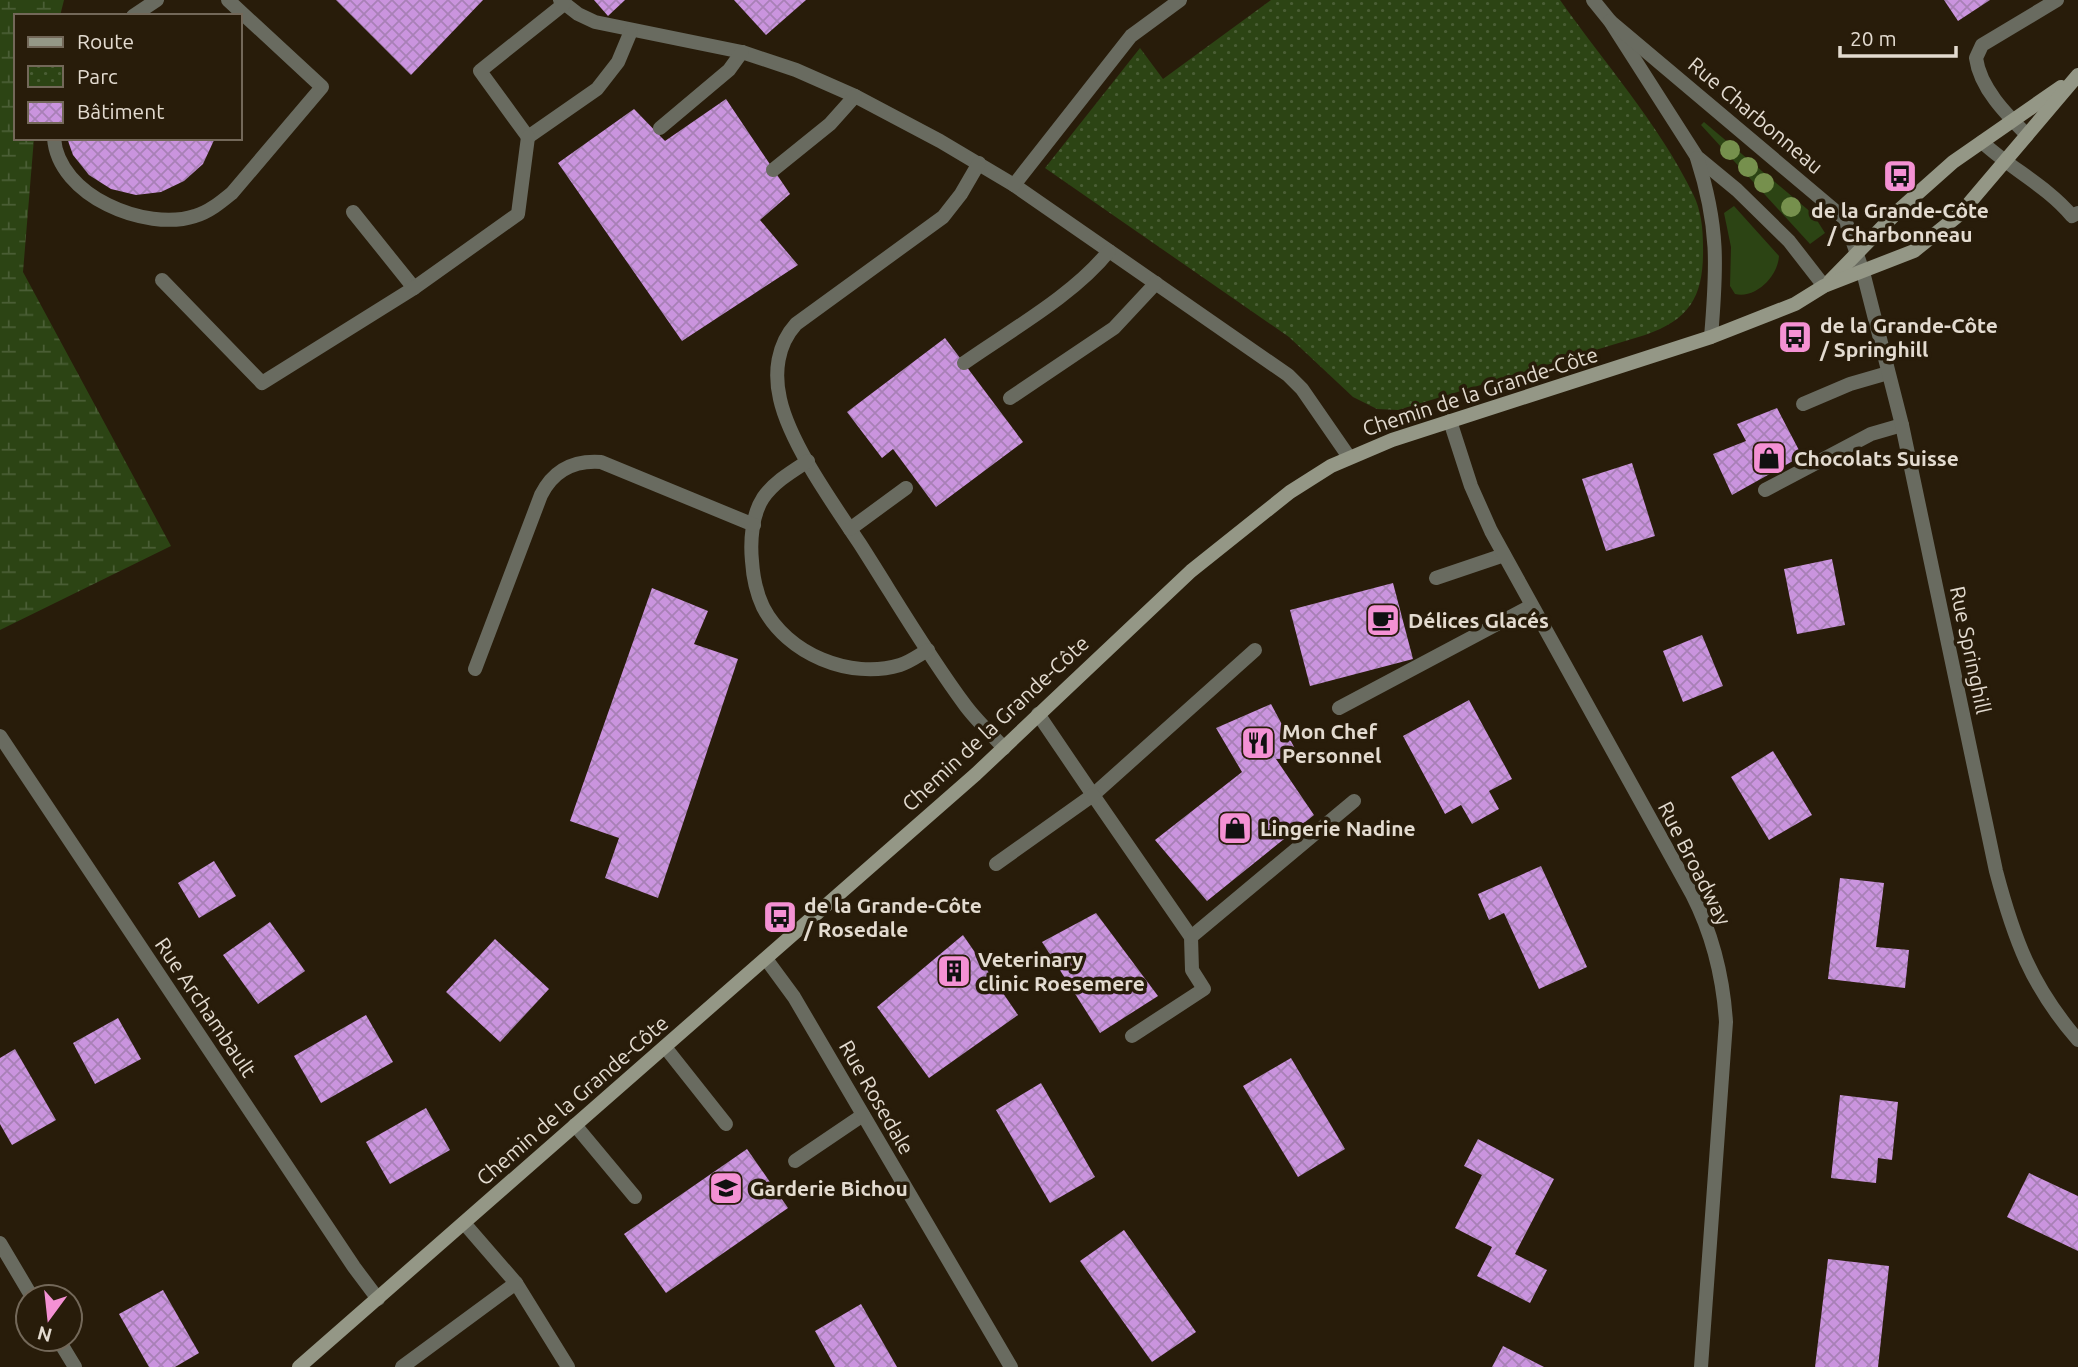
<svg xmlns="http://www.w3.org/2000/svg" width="2078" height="1367" font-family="Ubuntu,sans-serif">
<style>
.grass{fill:#2c4414}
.wetland{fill:url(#wetland-marsh)}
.park{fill:url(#park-dots)}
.building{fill:url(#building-cross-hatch)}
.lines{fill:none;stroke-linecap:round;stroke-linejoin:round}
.lane{stroke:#696b60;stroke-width:14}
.street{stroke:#696b60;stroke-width:14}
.secondary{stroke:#949786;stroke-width:14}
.tree{fill:#76904d}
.labels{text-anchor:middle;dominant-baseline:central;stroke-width:7;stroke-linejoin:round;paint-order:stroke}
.street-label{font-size:21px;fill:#e3dbd0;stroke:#281c0a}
.poi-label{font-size:21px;font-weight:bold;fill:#e3dbd0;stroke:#281c0a;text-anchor:start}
</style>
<defs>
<pattern id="wetland-marsh" width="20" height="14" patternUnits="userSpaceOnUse" patternTransform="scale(1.75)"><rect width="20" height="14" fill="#2c4414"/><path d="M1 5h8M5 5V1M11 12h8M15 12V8" fill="none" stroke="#4a5e35"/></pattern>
<pattern id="park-dots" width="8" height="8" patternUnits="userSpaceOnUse" patternTransform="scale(1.75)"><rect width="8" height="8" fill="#2c4414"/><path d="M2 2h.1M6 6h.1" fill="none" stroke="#4a5e35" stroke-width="1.8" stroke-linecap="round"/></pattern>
<pattern id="building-cross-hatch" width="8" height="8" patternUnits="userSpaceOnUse" patternTransform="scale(1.75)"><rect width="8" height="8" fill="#ca94de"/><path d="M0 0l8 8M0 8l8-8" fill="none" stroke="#a880b6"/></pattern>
</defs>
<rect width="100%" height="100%" fill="#281c0a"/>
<g class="grass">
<path d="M1704 122 1813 214 1825 233 1810 244 1701 125Z"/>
<path d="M1734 206 1779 256C1778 276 1756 299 1735 294L1730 286 1731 247 1724 213Z"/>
</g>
<path class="wetland" d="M0 0H64L60 16H16V138H34L23 272 171 546 0 630Z"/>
<path class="park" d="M1271 0H1560C1605 64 1659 124 1693 194 1701 210 1703 228 1703 246 1704 294 1692 319 1645 335L1398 410 1377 409 1353 397 1289 337 1045 168 1140 48 1163 79Z"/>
<g class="building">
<path d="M336 0H483L411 75Z"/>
<path d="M594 0H625L608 16Z"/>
<path d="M734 0H806L766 35Z"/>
<path d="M1944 0H1990L1958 21Z"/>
<path d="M726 99 790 194 760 220 798 265 682 341 558 163 634 109 665 141Z"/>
<path d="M67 138H215L203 164 184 181 161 192 136 195 111 189 89 175 73 155Z"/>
<path d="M945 338 1023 442 936 507 893 449 882 458 847 412Z"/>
<path d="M1777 408 1802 456 1732 495 1713 454 1746 441 1737 424Z"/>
<path d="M1632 463 1655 536 1606 551 1582 479Z"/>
<path d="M1832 559 1845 625 1797 634 1784 569Z"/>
<path d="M1393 583 1413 659 1310 686 1290 610Z"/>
<path d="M652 588 708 611 694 644 738 659 658 898 605 878 619 838 570 821Z"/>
<path d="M1702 635 1723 686 1683 702 1663 651Z"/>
<path d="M1469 700 1512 779 1489 791 1499 809 1472 824 1461 805 1445 814 1403 736Z"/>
<path d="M1271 704 1300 758 1276 759 1314 815 1207 901 1155 840 1242 772 1216 728Z"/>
<path d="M1773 751 1812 815 1769 840 1731 777Z"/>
<path d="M214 861 236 896 199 918 178 883Z"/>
<path d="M1541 866 1587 967 1539 989 1504 913 1489 920 1478 894Z"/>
<path d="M1840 878 1884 883 1876 947 1909 950 1905 988 1828 979Z"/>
<path d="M1096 913 1158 996 1100 1033 1042 942Z"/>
<path d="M270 922 305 971 258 1004 223 955Z"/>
<path d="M963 935 1018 1015 929 1078 877 1007Z"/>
<path d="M495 939 549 989 500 1042 446 992Z"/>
<path d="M366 1015 393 1062 321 1103 294 1056Z"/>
<path d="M118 1018 141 1059 95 1084 73 1043Z"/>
<path d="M15 1049 56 1120 12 1145 0 1124V1058Z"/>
<path d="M1291 1058 1345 1149 1298 1177 1243 1086Z"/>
<path d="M1041 1083 1095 1177 1050 1203 996 1110Z"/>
<path d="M1840 1095 1898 1102 1892 1160 1878 1158 1876 1183 1831 1178Z"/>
<path d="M426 1108 450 1150 390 1184 366 1142Z"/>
<path d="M1478 1139 1554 1179 1515 1254 1547 1270 1530 1303 1477 1276 1492 1247 1455 1228 1482 1175 1464 1166Z"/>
<path d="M747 1149 788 1208 666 1293 624 1234Z"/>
<path d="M2029 1173 2078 1196V1251L2007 1217Z"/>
<path d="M1124 1230 1196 1332 1152 1362 1080 1261Z"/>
<path d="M1828 1259 1889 1266 1878 1367H1815Z"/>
<path d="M163 1290 199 1353 175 1367H149L119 1314Z"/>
<path d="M861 1304 897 1367H835L815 1331Z"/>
<path d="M1503 1346 1544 1367H1492Z"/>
</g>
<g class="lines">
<g class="lane">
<path d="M560 0 578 14 595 22 742 52 796 70 855 96 940 141 1014 185 1288 375 1302 389 1349 457"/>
<path d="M564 4 480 71 528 137 597 89 618 62 631 31"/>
<path d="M133 16 157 0"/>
<path d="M660 128 729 70 742 52"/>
<path d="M2027 135C2006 114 1980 88 1976 58L1982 45 2057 0"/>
<path d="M54 138C58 196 146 232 195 216 209 212 221 202 232 193L322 87 228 0"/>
<path d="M1982 142C2011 169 2047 186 2072 216L2078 213"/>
<path d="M979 163 961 194 943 217 796 324C777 345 774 373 780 399 790 444 834 505 860 544 894 597 927 654 965 705 976 720 991 734 1004 748"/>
<path d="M773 170 830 124 855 96"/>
<path d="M1014 185 1131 36 1180 0"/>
<path d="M353 212 414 288"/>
<path d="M162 280 262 383 414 288 518 214 528 137"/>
<path d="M964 363C1011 330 1074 295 1109 251"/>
<path d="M1010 398 1114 328 1156 283"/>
<path d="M1803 404 1850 384 1888 373"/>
<path d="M808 461C791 472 774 482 763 498 752 515 750 541 752 561 753 577 756 592 763 607 787 654 850 680 900 665 910 662 919 655 928 650"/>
<path d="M1765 490 1871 434 1902 425"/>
<path d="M850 529 906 488"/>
<path d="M1436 578 1504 555"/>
<path d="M475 669 541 495C553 471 573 460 601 462L754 525"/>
<path d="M1339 708 1531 606"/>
<path d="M1038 714 1093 795 1255 650"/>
<path d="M996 864 1093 795 1191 937 1192 970 1204 989 1132 1036"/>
<path d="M1191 937 1354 801"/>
<path d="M665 1047 726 1124"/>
<path d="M575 1125 635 1197"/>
<path d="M795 1161 863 1115"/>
<path d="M516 1283 568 1367"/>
<path d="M402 1367 516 1283 464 1223"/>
</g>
<g class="street">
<path d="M1593 0 1610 21 1697 157 1737 190 1789 241 1824 286"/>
<path d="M1610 21 1845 219 1863 272 1902 425 1996 871C2014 939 2031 986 2078 1040"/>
<path d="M1697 158C1719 226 1717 267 1711 337"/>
<path d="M1450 421 1471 486 1491 531 1692 894C1713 935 1723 976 1726 1022L1701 1367"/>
<path d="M0 736 354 1267 378 1299"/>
<path d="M766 959 794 997 1011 1367"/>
<path d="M0 1243 32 1297"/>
<path d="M58 1339 75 1367"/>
</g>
<g class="secondary">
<path d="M1830 281 1899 210 1953 162 2061 87"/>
<path d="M299 1367 976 774 1191 571 1290 492 1331 466 1392 440 1711 337 1795 304 1824 286 1914 251 1960 214 2078 75"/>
</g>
</g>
<g class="tree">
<circle cx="1730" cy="150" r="10"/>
<circle cx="1748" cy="167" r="10"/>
<circle cx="1764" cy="183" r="10"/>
<circle cx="1791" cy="207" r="10"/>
</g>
<defs>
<g id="bus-square" transform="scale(1.75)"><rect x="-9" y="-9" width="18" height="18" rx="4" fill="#f491d4" stroke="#281c0a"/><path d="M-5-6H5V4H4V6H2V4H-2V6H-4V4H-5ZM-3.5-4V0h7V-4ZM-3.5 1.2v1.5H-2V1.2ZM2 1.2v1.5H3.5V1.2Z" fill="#111"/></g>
<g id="shop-square" transform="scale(1.75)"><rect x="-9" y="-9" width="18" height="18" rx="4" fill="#f491d4" stroke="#281c0a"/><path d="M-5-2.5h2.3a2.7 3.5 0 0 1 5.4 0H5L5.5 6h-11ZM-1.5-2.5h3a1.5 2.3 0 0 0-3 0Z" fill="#111"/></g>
<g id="cafe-square" transform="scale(1.75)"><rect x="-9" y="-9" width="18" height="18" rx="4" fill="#f491d4" stroke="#281c0a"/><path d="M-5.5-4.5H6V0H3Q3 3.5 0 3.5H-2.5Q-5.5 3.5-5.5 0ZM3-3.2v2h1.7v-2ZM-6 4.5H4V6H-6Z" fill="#111"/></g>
<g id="restaurant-square" transform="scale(1.75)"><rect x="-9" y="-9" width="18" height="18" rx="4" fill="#f491d4" stroke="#281c0a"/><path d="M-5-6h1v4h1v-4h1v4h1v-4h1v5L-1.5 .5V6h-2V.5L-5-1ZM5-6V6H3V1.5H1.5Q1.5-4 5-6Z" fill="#111"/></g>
<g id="building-square" transform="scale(1.75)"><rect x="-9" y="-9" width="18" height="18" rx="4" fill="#f491d4" stroke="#281c0a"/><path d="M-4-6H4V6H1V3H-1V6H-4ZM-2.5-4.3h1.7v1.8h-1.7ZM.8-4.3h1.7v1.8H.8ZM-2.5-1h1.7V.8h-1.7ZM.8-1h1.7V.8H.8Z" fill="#111"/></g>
<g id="school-square" transform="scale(1.75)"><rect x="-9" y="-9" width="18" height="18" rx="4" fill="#f491d4" stroke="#281c0a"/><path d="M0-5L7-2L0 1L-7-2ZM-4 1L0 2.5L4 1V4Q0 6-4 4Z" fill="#111"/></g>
</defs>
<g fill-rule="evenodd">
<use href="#bus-square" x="1900" y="176"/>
<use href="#bus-square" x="1795" y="337"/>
<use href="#shop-square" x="1769" y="458"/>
<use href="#cafe-square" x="1383" y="620"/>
<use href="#restaurant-square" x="1258" y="743"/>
<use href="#shop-square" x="1235" y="828"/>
<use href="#bus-square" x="780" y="917"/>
<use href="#building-square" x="954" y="971"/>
<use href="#school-square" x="726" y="1188"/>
</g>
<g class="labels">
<g class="street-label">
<text transform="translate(1756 115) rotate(40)">Rue Charbonneau</text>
<text transform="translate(1480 391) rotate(-18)">Chemin de la Grande-Côte</text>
<text transform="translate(1971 650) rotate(78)">Rue Springhill</text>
<text transform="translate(995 723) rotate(-43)">Chemin de la Grande-Côte</text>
<text transform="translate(1695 863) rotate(63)">Rue Broadway</text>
<text transform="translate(206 1007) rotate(56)">Rue Archambault</text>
<text transform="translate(877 1097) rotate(60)">Rue Rosedale</text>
<text transform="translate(572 1100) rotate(-41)">Chemin de la Grande-Côte</text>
</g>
<g class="poi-label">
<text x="1900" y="210" text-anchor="middle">de la Grande-Côte<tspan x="1900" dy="24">/ Charbonneau</tspan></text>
<text x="1820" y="325">de la Grande-Côte<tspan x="1820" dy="24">/ Springhill</tspan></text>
<text x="1794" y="458">Chocolats Suisse</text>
<text x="1408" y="620">Délices Glacés</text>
<text x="1282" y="731">Mon Chef<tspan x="1282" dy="24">Personnel</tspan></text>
<text x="1260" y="828">Lingerie Nadine</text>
<text x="804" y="905">de la Grande-Côte<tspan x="804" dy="24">/ Rosedale</tspan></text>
<text x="978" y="959">Veterinary<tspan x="978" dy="24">clinic Roesemere</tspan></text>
<text x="750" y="1188">Garderie Bichou</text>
</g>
</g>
<rect x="14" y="14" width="228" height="126" fill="#281c0a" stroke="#736859" stroke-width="2"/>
<rect x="28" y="37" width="35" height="10" fill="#949786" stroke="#736859" stroke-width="2"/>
<text x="77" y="49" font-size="21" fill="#e3dbd0">Route</text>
<rect x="28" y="66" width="35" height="21" fill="url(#park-dots)" stroke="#736859" stroke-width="2"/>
<text x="77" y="84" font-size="21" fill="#e3dbd0">Parc</text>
<rect x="28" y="102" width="35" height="21" fill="url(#building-cross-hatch)" stroke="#736859" stroke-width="2"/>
<text x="77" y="119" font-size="21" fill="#e3dbd0">Bâtiment</text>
<g transform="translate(49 1318) rotate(195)"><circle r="33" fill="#281c0a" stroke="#736859" stroke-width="2"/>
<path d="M0-5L12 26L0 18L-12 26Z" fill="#f491d4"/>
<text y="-10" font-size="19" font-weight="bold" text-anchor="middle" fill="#e3dbd0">N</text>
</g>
<path d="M1840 46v10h116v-10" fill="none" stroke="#e3dbd0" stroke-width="3.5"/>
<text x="1850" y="46" font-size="21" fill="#e3dbd0" stroke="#281c0a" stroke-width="5" paint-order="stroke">20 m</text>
</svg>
